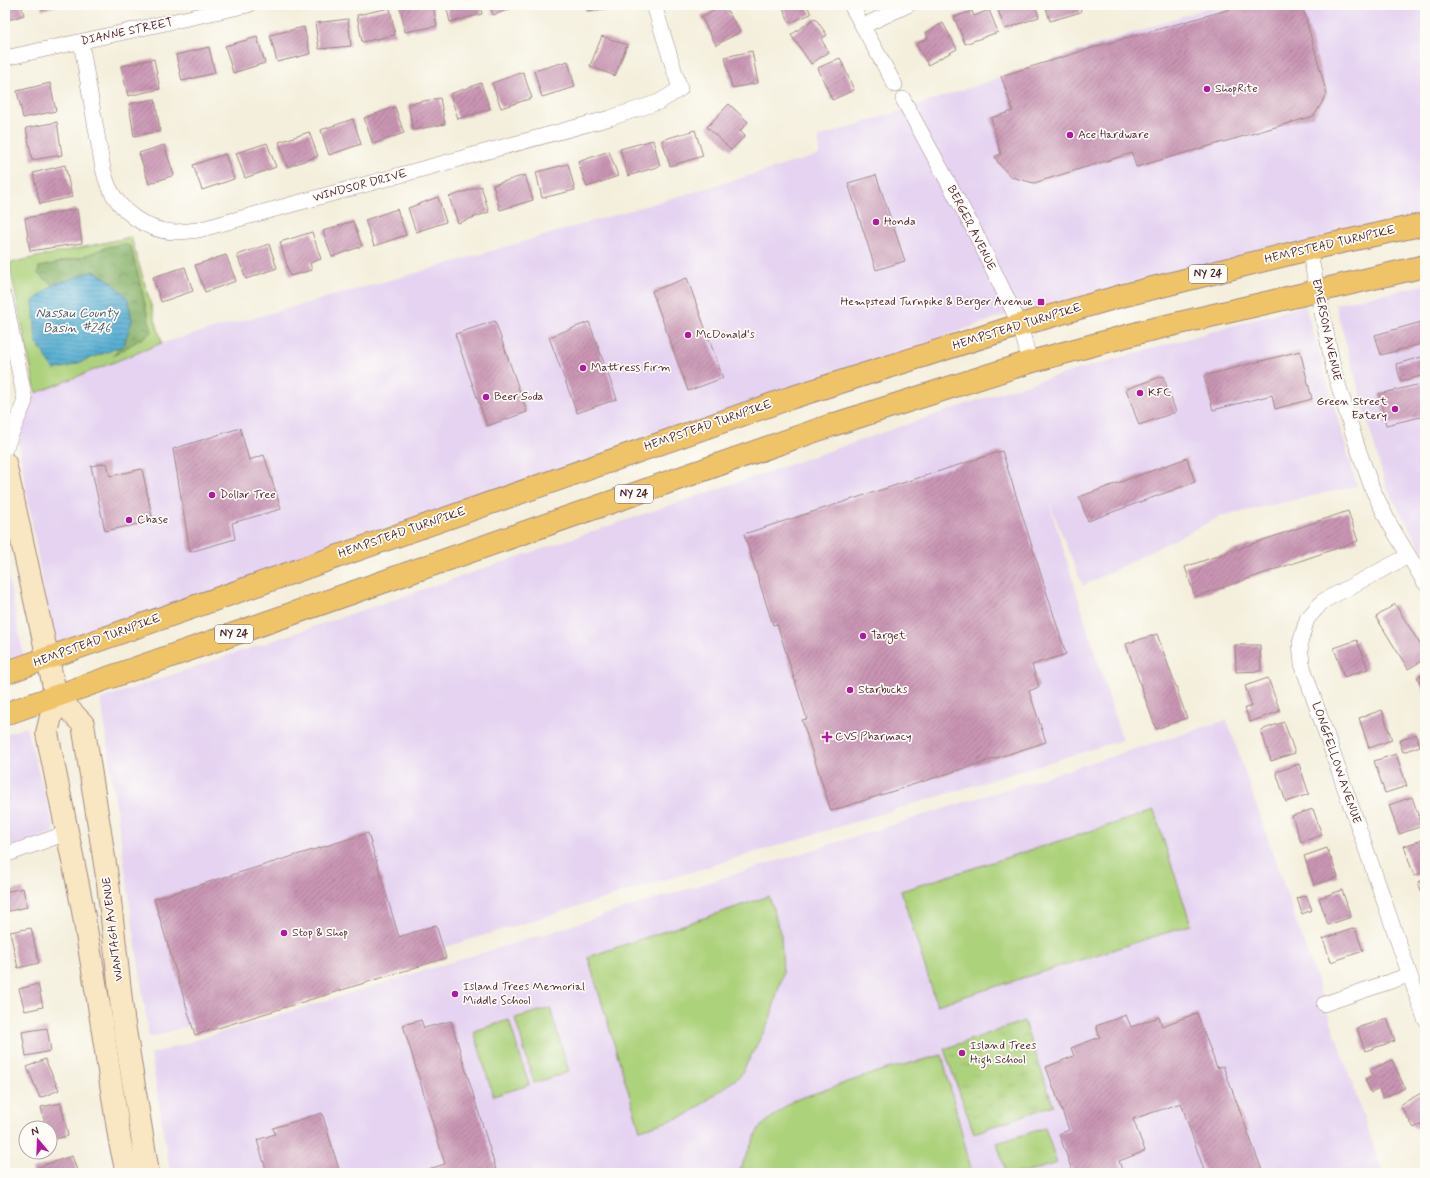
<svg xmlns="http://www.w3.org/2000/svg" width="1430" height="1178" font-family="Mynerve,sans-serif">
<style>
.built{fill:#e5d3f1}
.grass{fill:#add27c;stroke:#7c7854}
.forest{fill:url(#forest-crowns);stroke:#6a6a4c}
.park{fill:url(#park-tufts);stroke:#7c7854}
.water{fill:url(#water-rules);stroke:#50677f}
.building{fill:url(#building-hatch)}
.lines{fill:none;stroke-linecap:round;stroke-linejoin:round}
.street-casing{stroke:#9f8784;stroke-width:16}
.secondary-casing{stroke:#9f8784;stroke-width:24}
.primary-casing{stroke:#9f8784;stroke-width:24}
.street{stroke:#fff;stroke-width:15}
.secondary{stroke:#f9e7c3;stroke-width:22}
.primary{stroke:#efc469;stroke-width:22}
.poi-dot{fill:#b5179e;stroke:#fdfcf7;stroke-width:1.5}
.labels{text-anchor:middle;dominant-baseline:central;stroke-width:3.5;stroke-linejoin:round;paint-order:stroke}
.shield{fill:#fdfcf7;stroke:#806168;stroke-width:1}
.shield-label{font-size:11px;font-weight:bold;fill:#4a1f2b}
.street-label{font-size:12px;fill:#4a1f2b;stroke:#fdfcf7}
.poi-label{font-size:12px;fill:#4a1f2b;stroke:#fdfcf7;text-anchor:start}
.water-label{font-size:13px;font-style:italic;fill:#4f596e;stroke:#fdfcf7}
</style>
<defs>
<pattern id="forest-crowns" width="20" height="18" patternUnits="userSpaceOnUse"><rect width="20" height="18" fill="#8ab46c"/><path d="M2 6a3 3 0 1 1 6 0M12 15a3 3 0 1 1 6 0" fill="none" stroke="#739259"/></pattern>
<pattern id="park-tufts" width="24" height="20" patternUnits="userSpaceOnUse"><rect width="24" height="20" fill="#add27c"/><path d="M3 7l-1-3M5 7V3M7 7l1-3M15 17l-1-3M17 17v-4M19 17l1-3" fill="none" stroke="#96b46b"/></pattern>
<pattern id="water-rules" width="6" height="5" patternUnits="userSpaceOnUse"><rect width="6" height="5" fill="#56afd3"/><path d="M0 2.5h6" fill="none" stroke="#498eab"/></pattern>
<pattern id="building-hatch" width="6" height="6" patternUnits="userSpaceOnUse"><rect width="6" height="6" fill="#c995b4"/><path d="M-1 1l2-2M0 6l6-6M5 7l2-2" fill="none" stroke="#a57993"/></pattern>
</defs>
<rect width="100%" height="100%" fill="#fdfcf7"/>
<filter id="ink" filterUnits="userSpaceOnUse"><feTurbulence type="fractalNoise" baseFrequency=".025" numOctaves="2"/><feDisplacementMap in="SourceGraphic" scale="8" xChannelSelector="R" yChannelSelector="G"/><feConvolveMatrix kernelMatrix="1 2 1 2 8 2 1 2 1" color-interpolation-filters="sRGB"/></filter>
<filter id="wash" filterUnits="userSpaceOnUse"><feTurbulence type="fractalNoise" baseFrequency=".012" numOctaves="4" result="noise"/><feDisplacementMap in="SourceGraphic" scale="16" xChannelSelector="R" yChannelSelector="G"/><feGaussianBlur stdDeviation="0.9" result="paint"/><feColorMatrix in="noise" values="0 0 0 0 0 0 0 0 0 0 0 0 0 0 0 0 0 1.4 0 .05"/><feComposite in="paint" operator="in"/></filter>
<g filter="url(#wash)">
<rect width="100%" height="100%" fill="#f4efdc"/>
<g class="built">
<path d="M1215 5H1425V214L1002 316 54 649 17 435 36 393 162 343 430 269 819 155V137L900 111Z"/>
<path d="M1425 285V555L1386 487 1335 304Z"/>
<path d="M1305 305 1357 486 1219 517 1083 586 1048 500 1122 740 149 1038 101 699 1014 388Z"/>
<path d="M5 560 24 659 5 666Z"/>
<path d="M1227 720 1383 1173H170L151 1054 544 934Z"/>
<path d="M26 727 55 832 5 849V734Z"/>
</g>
<g class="grass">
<path d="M131 237 162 343 36 393 9 263Z"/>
<path d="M1154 811 1191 925 937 1005 901 891Z"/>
<path d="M769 896 781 936 783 973 769 1022 740 1076 687 1115 640 1130 588 957Z"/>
<path d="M550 1008 569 1072 534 1083 515 1018Z"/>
<path d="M509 1020 529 1085 493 1096 474 1031Z"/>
<path d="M942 1055 972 1173H740V1169L759 1128 792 1101 880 1071Z"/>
<path d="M1045 1128 1057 1163 1025 1173H1006L997 1143Z"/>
</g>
<path class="forest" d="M124 244 131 247 152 332 113 356 123 345 132 321 128 299 112 282 94 271 53 285 38 274 39 267 81 257 110 246Z"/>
<path class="park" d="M1024 1021 1053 1105 974 1133 944 1049Z"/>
<path class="water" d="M94 271 112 282 128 299 132 321 123 346 70 366 54 370 36 341 33 301 53 285Z"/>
<g id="blocks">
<g class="building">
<path d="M5 5H21L24 15 5 21Z"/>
<path d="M41 5H59L42 10Z"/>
<path d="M400 5H433L437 26 405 32Z"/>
<path d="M446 5H480L482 14 450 22Z"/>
<path d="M490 5H521L493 15Z"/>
<path d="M586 5H614V8L587 11Z"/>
<path d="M722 5H724L740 32 716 45 701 17Z"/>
<path d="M782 5H807L811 14 789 23Z"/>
<path d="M996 5H1035L1039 17 1005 29Z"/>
<path d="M1045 5H1079L1081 12 1050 21Z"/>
<path d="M1245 5H1302L1327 94 1314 116 1136 167 1132 153 1034 183 1011 177 999 164 995 157 1001 154 991 118 1013 111 1001 76 1102 45Z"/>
<path d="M390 8 395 35 362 42 357 15Z"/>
<path d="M989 10 998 32 965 44 954 17 972 11 974 16Z"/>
<path d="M815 18 827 35 821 39 829 52 811 64 791 35Z"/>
<path d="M348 19 351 46 319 49 315 23Z"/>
<path d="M943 23 957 49 928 65 916 44 928 38 926 33Z"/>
<path d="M304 27 310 54 277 62 270 35Z"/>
<path d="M602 36 627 45 615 76 590 66Z"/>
<path d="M257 37 265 63 233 73 225 46Z"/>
<path d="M209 47 215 73 182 81 176 55Z"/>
<path d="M752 51 758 83 732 88 725 57Z"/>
<path d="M840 58 854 90 832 100 818 68Z"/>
<path d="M154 59 160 89 128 96 121 66Z"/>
<path d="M568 61 575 87 542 97 534 71Z"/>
<path d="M523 72 532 98 501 108 492 83Z"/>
<path d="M50 83 56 111 23 118 17 91Z"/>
<path d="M481 83 490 109 458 119 450 94Z"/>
<path d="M440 98 445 124 413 130 408 104Z"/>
<path d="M155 99 160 131 134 136 129 104Z"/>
<path d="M729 104 748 122 740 131 745 136 731 150 707 127Z"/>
<path d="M395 107 404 133 373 144 364 118Z"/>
<path d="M353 119 361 144 329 155 321 130Z"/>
<path d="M57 122 62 155 32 160 26 128Z"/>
<path d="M695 130 703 156 670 166 662 140Z"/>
<path d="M309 132 318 156 287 167 279 142Z"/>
<path d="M653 140 660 166 628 176 620 149Z"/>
<path d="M267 143 276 167 245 178 236 153Z"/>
<path d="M164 145 174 175 149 184 139 153Z"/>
<path d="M609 151 618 176 587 187 578 162Z"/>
<path d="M225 154 234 179 202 190 193 165Z"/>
<path d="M568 164 575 190 542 198 536 172Z"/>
<path d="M65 165 72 197 40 204 33 173Z"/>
<path d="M525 175 533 200 500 210 493 185Z"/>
<path d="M876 175 905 261 876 270 848 183Z"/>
<path d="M481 186 489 212 458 223 449 197Z"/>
<path d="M438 197 446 222 416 232 408 208Z"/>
<path d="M77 209 82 243 30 251 25 218Z"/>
<path d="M397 209 406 235 374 246 365 220Z"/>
<path d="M353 221 362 246 332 257 323 231Z"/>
<path d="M312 232 321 259 310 263 312 270 290 276 280 242Z"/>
<path d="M269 244 277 268 246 279 237 255Z"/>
<path d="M226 255 236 281 205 292 195 265Z"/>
<path d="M185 267 193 291 161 302 153 277Z"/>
<path d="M687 278 723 378 688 391 652 291Z"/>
<path d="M495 321 527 412 487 426 455 334Z"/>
<path d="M1425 321V343L1381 355 1375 335Z"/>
<path d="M589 322 617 399 577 413 549 337Z"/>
<path d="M1300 351 1312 399 1275 409 1272 395 1213 410 1204 376Z"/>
<path d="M1425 356V375L1401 381 1396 364Z"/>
<path d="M1163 376 1176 412 1139 425 1126 389Z"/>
<path d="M1425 383V416L1386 425 1379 394Z"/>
<path d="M240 428 249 460 264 455 281 509 232 523 235 539 190 552 173 449Z"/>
<path d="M1002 451 1066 654 1032 665 1039 687 1029 691 1046 742 831 811 802 720 807 719 777 624 773 625 744 534Z"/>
<path d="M1187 458 1195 482 1088 521 1079 497Z"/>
<path d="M107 463 110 476 142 469 153 521 105 531 91 466Z"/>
<path d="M1348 511 1358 541 1195 597 1185 567Z"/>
<path d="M1395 604 1425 652V659L1408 669 1376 617Z"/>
<path d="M1157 634 1187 718 1156 729 1126 644Z"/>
<path d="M1357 640 1368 669 1344 677 1334 648Z"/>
<path d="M1235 645H1260L1261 671 1236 672Z"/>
<path d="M1425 673V693L1417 677Z"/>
<path d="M1268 678 1280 711 1250 722 1245 708 1252 706 1245 686Z"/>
<path d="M1382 710 1392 740 1369 748 1359 718Z"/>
<path d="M1284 722 1295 753 1271 761 1261 730Z"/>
<path d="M1416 734 1420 746 1403 752 1399 741Z"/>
<path d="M1396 754 1407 786 1385 793 1374 761Z"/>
<path d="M1299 764 1309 794 1286 802 1276 772Z"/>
<path d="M5 791 8 800 5 801Z"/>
<path d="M1412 797 1422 826 1399 834 1389 805Z"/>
<path d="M1313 809 1322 835 1301 842 1292 816Z"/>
<path d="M368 833 399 937 436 925 446 958 195 1035 154 899Z"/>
<path d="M1425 839V872L1414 876 1404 846Z"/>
<path d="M1327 848 1338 877 1314 885 1304 856Z"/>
<path d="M1425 880V902L1418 882Z"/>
<path d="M23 888 27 907 5 912V892Z"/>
<path d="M1342 890 1351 917 1328 925 1319 898Z"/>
<path d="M1306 895 1312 910 1302 914 1297 898Z"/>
<path d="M31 928 39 963 18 968 10 932Z"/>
<path d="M1355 928 1363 951 1331 962 1323 939Z"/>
<path d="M38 984 43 1007 25 1011 19 989Z"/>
<path d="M1197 1013 1217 1068 1223 1066 1263 1173H1205L1181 1103 1133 1119 1145 1151 1119 1161 1123 1173H1073L1059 1134 1069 1130 1046 1067 1074 1056 1071 1048 1100 1037 1096 1026 1126 1015 1131 1027 1159 1017 1162 1026Z"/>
<path d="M1387 1018 1395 1041 1365 1051 1357 1028Z"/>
<path d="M421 1020 424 1028 451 1021 497 1173H416L445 1164 403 1025Z"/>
<path d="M47 1028 51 1051 26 1056 22 1032Z"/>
<path d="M45 1059 59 1090 40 1098 27 1067Z"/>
<path d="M1392 1060 1405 1088 1383 1098 1379 1089 1371 1093 1365 1079 1373 1076 1370 1070Z"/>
<path d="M1421 1093 1425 1100V1122L1414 1128 1400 1105Z"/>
<path d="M61 1103 68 1136 50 1140V1128H46L41 1107Z"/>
<path d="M322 1113 340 1173H267L257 1140 275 1134 273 1128Z"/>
<path d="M72 1156 78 1173H33L32 1169Z"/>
</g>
</g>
</g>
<g filter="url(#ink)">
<use href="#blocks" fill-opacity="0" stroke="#9f8784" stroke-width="1"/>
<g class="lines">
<g class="street-casing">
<g id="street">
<path d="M851 5 895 85"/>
<path d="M863 26 908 5"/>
<path d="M81 42 103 169C105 175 106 181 109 187 120 211 146 231 174 232 182 232 190 231 198 230L610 118 659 102 680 89 654 5"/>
<path d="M5 58 248 5"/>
<path d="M903 99 973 228 1020 325 1030 362"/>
<path d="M1309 249 1334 371 1357 446 1372 488 1389 523 1425 583"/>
<path d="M5 298 25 401 5 449"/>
<path d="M1408 556 1323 601 1307 619 1300 643 1302 664 1306 676 1425 1019"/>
<path d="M5 855 67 833"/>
<path d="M1324 1004 1409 975"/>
</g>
</g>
<g class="secondary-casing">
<g id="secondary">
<path d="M5 463 56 696 47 733 82 905 99 1006 120 1142 127 1173"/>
<path d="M56 696 83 724 108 883 123 1018 148 1173"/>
</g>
</g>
<g class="primary-casing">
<g id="primary">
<path d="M5 673 790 398 1020 325 1121 296 1309 249 1425 224"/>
<path d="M5 714 829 426 1030 362 1145 331 1425 266"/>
</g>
</g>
<use href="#street" class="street"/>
<use href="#secondary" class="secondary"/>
<use href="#primary" class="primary"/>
</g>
</g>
<g class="poi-dot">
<circle cx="1207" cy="89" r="4"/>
<circle cx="1070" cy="135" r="4"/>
<circle cx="876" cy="222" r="4"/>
<rect x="1037" y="298" width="8" height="8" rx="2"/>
<circle cx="688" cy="335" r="4"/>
<circle cx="583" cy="368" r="4"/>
<circle cx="1140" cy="393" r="4"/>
<circle cx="486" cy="397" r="4"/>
<circle cx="1395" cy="409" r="4"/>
<circle cx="212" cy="495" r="4"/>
<circle cx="129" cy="520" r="4"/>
<circle cx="863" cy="636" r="4"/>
<circle cx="850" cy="690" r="4"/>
<path d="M825 731h4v4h4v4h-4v4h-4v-4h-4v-4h4z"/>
<circle cx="284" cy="933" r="4"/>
<circle cx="455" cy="994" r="4"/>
<circle cx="962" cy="1053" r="4"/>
</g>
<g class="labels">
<g class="shield">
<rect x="1189" y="265" width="38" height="18" rx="3"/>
<rect x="615" y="485" width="38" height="18" rx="3"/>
<rect x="215" y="625" width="38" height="18" rx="3"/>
</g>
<g class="shield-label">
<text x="1208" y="274">NY 24</text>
<text x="634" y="494">NY 24</text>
<text x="234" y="634">NY 24</text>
</g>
<g class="street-label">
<text transform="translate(127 32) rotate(-12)">DIANNE STREET</text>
<text transform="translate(360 186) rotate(-15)">WINDSOR DRIVE</text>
<text transform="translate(971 228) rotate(63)">BERGER AVENUE</text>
<text transform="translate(1330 245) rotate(-13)">HEMPSTEAD TURNPIKE</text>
<text transform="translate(1017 327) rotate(-17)">HEMPSTEAD TURNPIKE</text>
<text transform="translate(1326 330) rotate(78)">EMERSON AVENUE</text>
<text transform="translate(708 426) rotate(-19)">HEMPSTEAD TURNPIKE</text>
<text transform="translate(402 533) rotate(-19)">HEMPSTEAD TURNPIKE</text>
<text transform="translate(97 641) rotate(-20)">HEMPSTEAD TURNPIKE</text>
<text transform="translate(1336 763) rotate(71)">LONGFELLOW AVENUE</text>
<text transform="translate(113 929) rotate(-97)">WANTAGH AVENUE</text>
</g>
<g class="poi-label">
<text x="1215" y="89">ShopRite</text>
<text x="1078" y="135">Ace Hardware</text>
<text x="884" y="222">Honda</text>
<text x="1033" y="302" text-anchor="end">Hempstead Turnpike &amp; Berger Avenue</text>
<text x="696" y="335">McDonald's</text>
<text x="591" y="368">Mattress Firm</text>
<text x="1148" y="393">KFC</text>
<text x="494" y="397">Beer Soda</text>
<text x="1387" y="402" text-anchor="end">Green Street<tspan x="1387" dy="14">Eatery</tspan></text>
<text x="220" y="495">Dollar Tree</text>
<text x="137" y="520">Chase</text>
<text x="871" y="636">Target</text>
<text x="858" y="690">Starbucks</text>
<text x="835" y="737">CVS Pharmacy</text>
<text x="292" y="933">Stop &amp; Shop</text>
<text x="463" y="987">Island Trees Memorial<tspan x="463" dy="14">Middle School</tspan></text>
<text x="970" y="1046">Island Trees<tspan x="970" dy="14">High School</tspan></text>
</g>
<g class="water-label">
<text x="77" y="313">Nassau County<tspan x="77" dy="15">Basin #246</tspan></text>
</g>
</g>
<rect width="1430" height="1178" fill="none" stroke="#fdfcf7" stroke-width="20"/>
<g transform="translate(38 1140) rotate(341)"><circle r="19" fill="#fdfcf7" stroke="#b5a4a5"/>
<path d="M0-3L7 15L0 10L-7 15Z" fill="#b5179e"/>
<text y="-6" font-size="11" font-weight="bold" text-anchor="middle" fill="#4a1f2b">N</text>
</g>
</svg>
